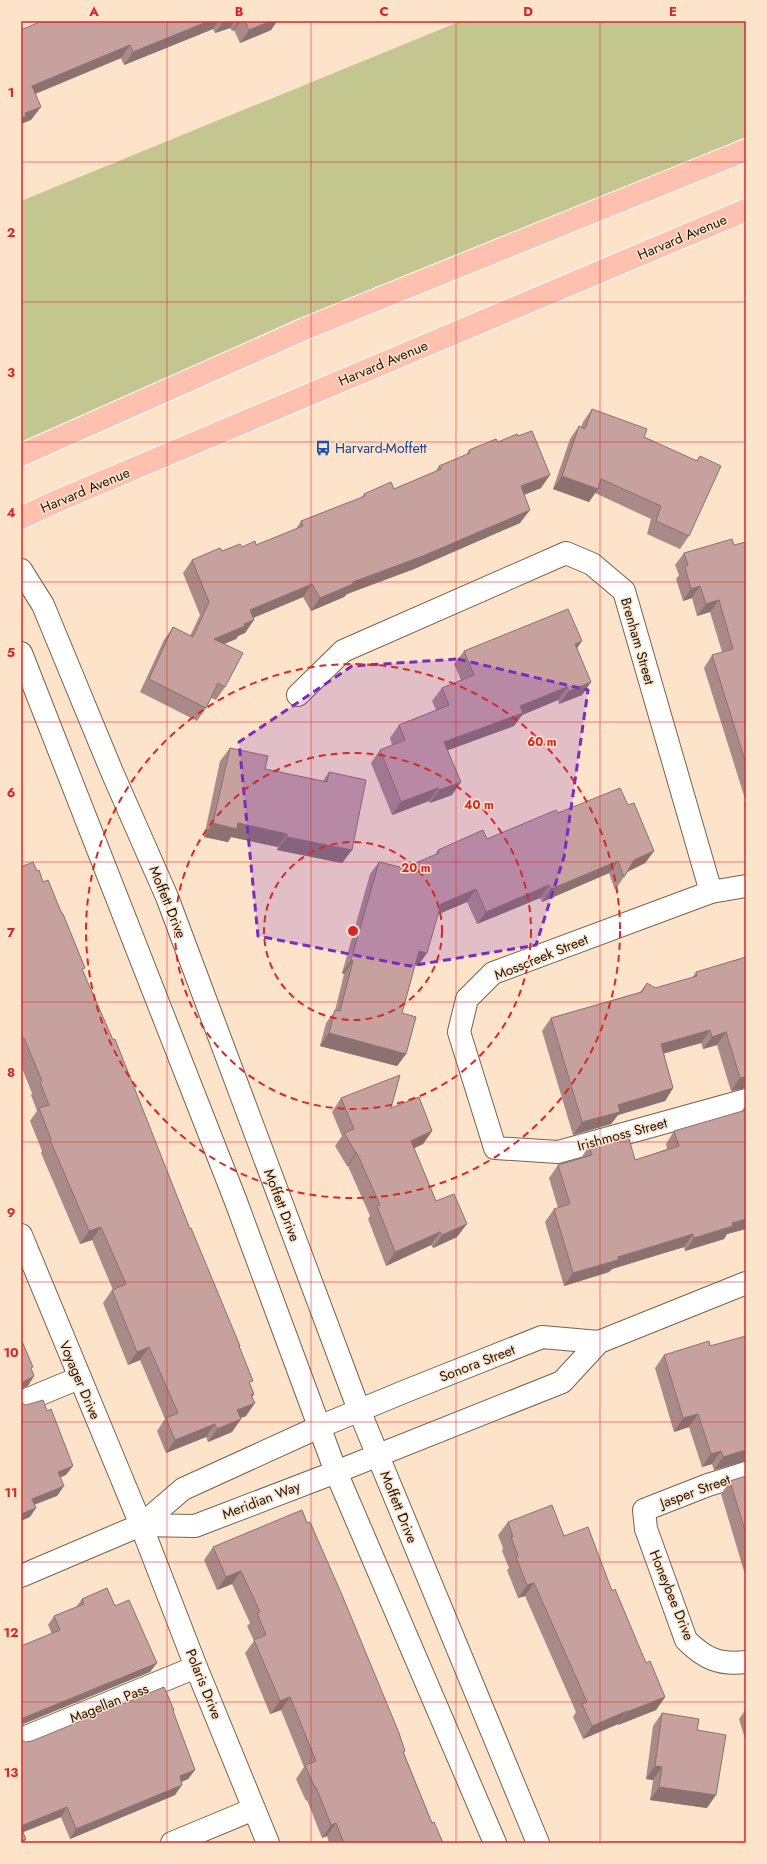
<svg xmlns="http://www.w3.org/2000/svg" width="767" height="1864" font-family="Jost,sans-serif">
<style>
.green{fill:#c3c68f}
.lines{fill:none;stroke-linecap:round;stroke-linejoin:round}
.minor-casing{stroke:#78624b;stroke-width:24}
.major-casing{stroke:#fff;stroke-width:24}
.minor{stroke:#fff;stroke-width:22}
.major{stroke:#fec0af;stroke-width:22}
.wall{fill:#aa8a88}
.shaded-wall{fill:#8b716f}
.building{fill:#c6a19e;stroke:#8b716f}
.marked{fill:#7b2cbf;fill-opacity:0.2;stroke:#7b2cbf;stroke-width:3;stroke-dasharray:8 5;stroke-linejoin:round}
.grid{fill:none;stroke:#d62828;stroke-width:1;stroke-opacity:0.55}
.ring{fill:none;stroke:#d62828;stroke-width:2;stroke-dasharray:7 5}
.labels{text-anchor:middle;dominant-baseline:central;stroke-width:3;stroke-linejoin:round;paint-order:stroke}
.street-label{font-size:14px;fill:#1e150c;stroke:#fce3c9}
.transit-label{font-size:14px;fill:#164399;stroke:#fce3c9;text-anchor:start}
.centre{fill:#d62828;stroke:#fce3c9;stroke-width:2}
.ring-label{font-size:12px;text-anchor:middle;font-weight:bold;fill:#d62828;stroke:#fce3c9;stroke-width:3;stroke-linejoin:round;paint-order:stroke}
.neatline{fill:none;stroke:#d62828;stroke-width:1.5}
.grid-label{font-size:13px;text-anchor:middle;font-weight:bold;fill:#d62828}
</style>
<rect width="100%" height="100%" fill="#fce3c9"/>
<path class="green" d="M461 21H746V137L21 444V201Z"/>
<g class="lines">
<g class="minor-casing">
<g id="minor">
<path d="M21 570 43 605 112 772 167 897 359 1410 538 1843"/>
<path d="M21 653 235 1199 336 1472 495 1843"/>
<path d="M298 695 343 651 566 553 592 564 624 591 711 892"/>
<path d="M746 886 711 892 493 973 467 999 459 1032 495 1148 558 1152 746 1100"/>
<path d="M21 1235 141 1525 196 1667 268 1843"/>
<path d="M21 1402 79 1378"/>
<path d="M746 1473 708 1485 644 1510 646 1529 686 1640C705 1659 719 1665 746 1662"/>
<path d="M141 1525 195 1526 336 1472 562 1382 599 1342 746 1283"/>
<path d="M21 1576 141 1525 183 1489 319 1427 406 1391 542 1337 599 1342"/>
<path d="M21 1739 196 1667"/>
<path d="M172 1843 254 1809"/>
</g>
</g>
<g class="major-casing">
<g id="major">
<path d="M21 455 309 327 746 150"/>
<path d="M21 518 55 502 746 210"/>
</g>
</g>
<use href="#minor" class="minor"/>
<use href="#major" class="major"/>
</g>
<g class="wall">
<path d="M42 21H277L271 30 240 43 234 30 232 31 230 28 215 33 213 29 124 65 121 58 35 94 31 120Z"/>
<path d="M592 409 644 437 696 461 700 456 689 536 680 549 647 534 651 519 595 493 589 502 553 489 570 439 579 426 581 427 583 422Z"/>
<path d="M498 442 541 488 524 495 520 523 414 569 347 594 344 597 311 611 303 597 253 618 245 633 238 636 236 639 224 644 225 687 216 700 211 698 206 708 197 721 140 692 164 640 173 627 190 636 200 615 183 573 192 560 222 551 242 547 256 545 296 529 301 521 361 498 364 494 394 489 436 471 439 466 466 455 469 450Z"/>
<path d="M746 542V811L744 804 746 802 704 668 712 655 722 652 710 612 697 616 692 598 683 601 676 579 679 575 675 565 684 553 734 545Z"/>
<path d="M577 648 591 682 582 695 559 704 558 700 522 715 514 726 447 750 452 795 430 803 429 801 392 815 371 763 380 750 392 745 390 738 399 725 436 710 432 701 442 688 461 680 454 664 464 651Z"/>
<path d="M230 748 265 769 323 781 329 772 352 850 342 863 277 850 278 847 231 837 228 842 204 837 220 761Z"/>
<path d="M628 805 654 851 645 863 627 872 624 877 615 890 609 873 542 902 540 898 477 924 467 902 438 914 418 966 415 965 402 1013 406 1054 397 1066 320 1046 326 1023 335 1011 344 974 342 973 370 874 379 862 404 868 435 855 438 850 487 839 558 813Z"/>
<path d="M21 867 37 871 43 882 83 971 190 1229 240 1346 239 1347 250 1385 254 1394 252 1397 246 1416 241 1418 232 1432 208 1442 206 1437 166 1453 157 1431 165 1419 140 1360 128 1365 103 1303 112 1290H113L92 1240 80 1244 41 1153 42 1151 30 1121 37 1111 31 1095 32 1093 21 1066Z"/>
<path d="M746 957V1088L731 1091 717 1045 703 1049 701 1043 663 1053 673 1088 665 1101 618 1115 611 1124 573 1135 542 1031 551 1018 640 992 647 983 655 988 692 978 696 972Z"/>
<path d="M341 1098 391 1108 432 1131 423 1144 414 1148 436 1201 457 1237 433 1248 431 1245 386 1266 368 1219 370 1216 348 1166H347L335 1146 342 1136 332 1112Z"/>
<path d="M746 1105V1229L727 1234 724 1239 685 1251 684 1247 612 1269 609 1272 564 1286 545 1222 554 1209 558 1208 549 1178 558 1165 581 1158 589 1146 635 1160 667 1149 666 1144 674 1131 741 1112Z"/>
<path d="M746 1336V1460L714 1470 712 1464 702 1467 689 1427 674 1432 655 1368 664 1355 710 1346Z"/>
<path d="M746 1476V1578L721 1494 730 1481Z"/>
<path d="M302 1510 404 1753 432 1823 443 1843H329L327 1836 322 1838 307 1800 306 1801 296 1779 304 1767 281 1710 270 1714 245 1653 254 1641 247 1626 250 1623 232 1584 217 1590 204 1560 213 1547Z"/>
<path d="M508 1522 564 1536 612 1591 646 1663 665 1697 656 1710 618 1725V1724L583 1739 573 1717 576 1712 525 1596 518 1598 507 1570 509 1568 502 1551 503 1548 498 1535Z"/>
<path d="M82 1599 115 1606 150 1672 52 1634 48 1625 54 1616 76 1607Z"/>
<path d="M746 1709V1742L739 1719Z"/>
<path d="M174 1710 173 1712 195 1770 188 1779 181 1782 175 1795 70 1839 61 1817 23 1832 26 1839 23 1843H21L26 1742Z"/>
<path d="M662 1713 697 1730 707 1808 650 1800 653 1780 646 1779 653 1726Z"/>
</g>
<g class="shaded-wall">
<path d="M209 21H219L213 29 124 65 133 52Z"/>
<path d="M224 21H235L230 28 215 33Z"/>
<path d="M238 21H241L234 30 232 31Z"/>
<path d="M271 21H277L271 30 240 43 249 30Z"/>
<path d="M130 45 121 58 23 99 32 86Z"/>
<path d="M41 107 31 120 21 124V118L25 113Z"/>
<path d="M550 475 541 488 511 500 521 486Z"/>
<path d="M562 476 598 489 589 502 553 489Z"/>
<path d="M530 510 520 523 414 569 347 594 344 597 311 611 320 598 353 582Z"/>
<path d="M312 584 303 597 241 623 250 610Z"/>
<path d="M700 586 692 598 683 601 691 589Z"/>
<path d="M719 600 710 612 697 616 706 604Z"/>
<path d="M254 620 245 633 238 636 236 639 205 652 214 639Z"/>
<path d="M582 641 573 654 575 644Z"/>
<path d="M591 682 582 695 559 704 569 691Z"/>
<path d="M567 687 558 700 522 715 514 726 435 755 444 742 520 706Z"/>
<path d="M461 782 452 795 430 803 439 790Z"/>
<path d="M438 788 429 801 392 815 401 802Z"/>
<path d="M213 823H238L287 834 278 847 231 837 228 842 204 837Z"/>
<path d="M287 837 352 850 342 863 277 850Z"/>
<path d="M654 851 645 863 625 873 634 860Z"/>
<path d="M618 861 609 873 542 902 551 889Z"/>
<path d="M549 885 540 898 477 924 486 912Z"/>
<path d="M476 889 467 902 432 917 441 904Z"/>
<path d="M419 951 427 953 418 966 410 964Z"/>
<path d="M351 960 353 961 344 974 342 973Z"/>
<path d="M710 1030 701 1043 652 1057 661 1044Z"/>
<path d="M726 1032 717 1045 703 1049 712 1037Z"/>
<path d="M329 1033 406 1054 397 1066 320 1046Z"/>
<path d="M746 1077V1088L731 1091 740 1078Z"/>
<path d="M673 1088 665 1101 618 1115 611 1124 573 1135 582 1122 618 1105Z"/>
<path d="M432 1131 423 1144 402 1154 411 1141Z"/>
<path d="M356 1153H357L348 1166H347Z"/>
<path d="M746 1219V1229L727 1234 724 1239 685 1251 694 1238 732 1223Z"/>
<path d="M467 1224 457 1237 433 1248 442 1235Z"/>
<path d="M101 1227 92 1240 80 1244 89 1231Z"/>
<path d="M440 1232 431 1245 386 1266 395 1252Z"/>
<path d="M693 1234 684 1247 612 1269 609 1272 564 1286 573 1273 618 1257Z"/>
<path d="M149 1347 140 1360 128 1365 137 1352Z"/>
<path d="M34 1376 28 1386 21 1389V1383Z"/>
<path d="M254 1394 245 1407 255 1403 246 1416 228 1423 237 1410 251 1395Z"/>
<path d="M698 1414 689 1427 674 1432 683 1418Z"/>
<path d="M241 1419 232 1432 208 1442 217 1429Z"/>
<path d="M215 1424 206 1437 166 1453 175 1440Z"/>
<path d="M746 1450V1461L714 1470 723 1457Z"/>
<path d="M721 1451 712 1464 702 1467 711 1454Z"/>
<path d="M73 1466 66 1475 52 1481 58 1472Z"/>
<path d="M64 1486 57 1496 26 1508 32 1499Z"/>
<path d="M36 1508 30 1517 21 1521V1514Z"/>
<path d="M241 1571 232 1584 217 1590 226 1577Z"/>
<path d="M534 1583 525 1596 518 1598 527 1585Z"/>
<path d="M157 1663 150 1672 21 1725V1720L23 1718Z"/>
<path d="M290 1697 281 1710 270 1714 280 1701Z"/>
<path d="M665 1697 656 1710 618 1725 627 1712Z"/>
<path d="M627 1711 618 1724 583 1739 592 1726Z"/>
<path d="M655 1766 662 1767 653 1780 646 1779Z"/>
<path d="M195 1770 188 1779 174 1785 180 1776Z"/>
<path d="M182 1785 175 1795 70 1839 76 1829Z"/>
<path d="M659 1787 716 1795 707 1808 650 1800Z"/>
<path d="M67 1807 61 1817 21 1833V1826Z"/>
<path d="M336 1823 327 1836 322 1838 331 1825Z"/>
<path d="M26 1839 23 1843H21V1841Z"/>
</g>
<g class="building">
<path d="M42 21H209L133 52 130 45 32 86 41 107 25 113 26 116 21 118V30Z"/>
<path d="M245 21H271L249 30Z"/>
<path d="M592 409 647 429 644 437 697 461 700 456 721 466 689 536 656 521 661 506 601 479 598 489 562 476 579 426 585 429Z"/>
<path d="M532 431 550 475 521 486 530 510 423 556 353 582V584L320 598 312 584 250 610 254 620 244 624 245 626 214 639 243 653 225 687 218 683 206 708 149 679 173 627 193 637 209 602 192 560 220 548 222 551 240 544 242 547 255 541 256 545 303 526 301 521 365 496 364 494 391 482 394 489 441 469 439 466 470 453 469 450 496 439 498 442 517 434 518 436Z"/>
<path d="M732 539 734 545 746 542V764L712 655 733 649 719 600 706 604 700 586 691 589 685 567 688 565 684 553Z"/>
<path d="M568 609 582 641 575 644 591 682 569 691 567 687 520 706 523 713 444 742 461 782 439 790 438 788 401 802 380 750 405 740 399 725 449 705 442 688 474 675 464 651Z"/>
<path d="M230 748 268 756 265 769 327 782 329 772 366 780 352 850 287 837V834L238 823 237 829 213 823Z"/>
<path d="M620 788 628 805 634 803 654 851 634 860 624 877 618 861 551 889 549 885 486 912 476 889 441 904 427 953 419 951 402 1013 416 1017 406 1054 329 1033 335 1010 340 1011 353 961 351 960 379 862 404 868 439 853 438 850 483 830 487 839 556 810 558 813Z"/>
<path d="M33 862 37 871 39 870 43 882 48 880 62 914H63L85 968 82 969 113 1040 115 1039 190 1229 191 1228 240 1346H239L253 1381 249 1382 254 1394 251 1395 255 1403 237 1410 241 1419 217 1429 215 1424 175 1440 166 1418 178 1413 149 1347 137 1352 112 1290 126 1284 101 1227 89 1231 50 1140 51 1139 39 1108 49 1105 40 1082 42 1081 24 1038 21 1039V867Z"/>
<path d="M746 957V1077L740 1078 726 1032 712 1037 710 1030 661 1044 673 1088 618 1105 620 1112 582 1122 551 1018 642 992 647 983 655 988 697 976 696 972Z"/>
<path d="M400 1075 391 1108 419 1097 432 1131 411 1141 436 1201 454 1194 467 1224 442 1235 440 1232 395 1252 377 1206 380 1205 357 1153H356L344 1133 354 1129 341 1098Z"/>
<path d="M746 1110V1219L732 1223 733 1226 694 1238 693 1234 618 1257V1260L573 1273 554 1209 570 1204 558 1165 592 1155 589 1146 628 1135 635 1160 679 1146 674 1131Z"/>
<path d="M746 1336V1450L723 1457 721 1451 711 1454 698 1414 683 1418 664 1355 709 1341 710 1346Z"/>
<path d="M21 1339 33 1367 31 1368 34 1376 21 1383Z"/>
<path d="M43 1400 47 1411 51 1409 73 1466 58 1472 64 1486 32 1499 36 1508 21 1514V1403L26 1405Z"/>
<path d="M746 1476V1534L730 1481Z"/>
<path d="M552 1505 564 1536 588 1527 612 1591 615 1589 646 1663 650 1661 665 1697 627 1712V1711L592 1726 582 1704 587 1702 534 1583 527 1585 516 1557 518 1556 511 1537H513L508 1522Z"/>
<path d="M302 1510 307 1523 310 1522 342 1595 399 1733 405 1751 403 1752 432 1823 434 1822 443 1843H344L336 1823 331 1825 316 1787 315 1788 305 1765 316 1761 290 1697 280 1701 254 1640 266 1635 257 1613 260 1612 241 1571 226 1577 213 1547Z"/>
<path d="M107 1588 115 1606 129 1600 157 1663 23 1718 21 1720V1646L60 1630 54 1616 84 1604 82 1599Z"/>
<path d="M164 1687 174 1710 173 1711 195 1770 180 1776 182 1785 76 1829 67 1807 21 1826V1740L26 1742 32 1741Z"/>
<path d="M662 1713 699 1719 697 1730 726 1735 716 1795 659 1787 662 1767 655 1766Z"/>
<path d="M21 1828 26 1839 21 1841Z"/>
</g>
<path class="marked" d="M458 659 588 690 564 857 536 945 410 966 258 936 239 742 352 666Z"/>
<path class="grid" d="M167 21V1843M311 21V1843M456 21V1843M600 21V1843M21 162H746M21 302H746M21 442H746M21 582H746M21 722H746M21 862H746M21 1002H746M21 1142H746M21 1282H746M21 1422H746M21 1562H746M21 1702H746"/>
<g class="ring">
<circle cx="353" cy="931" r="89"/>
<circle cx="353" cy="931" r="178"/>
<circle cx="353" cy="931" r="267"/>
</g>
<defs>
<g id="bus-bare" transform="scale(1.2)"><path d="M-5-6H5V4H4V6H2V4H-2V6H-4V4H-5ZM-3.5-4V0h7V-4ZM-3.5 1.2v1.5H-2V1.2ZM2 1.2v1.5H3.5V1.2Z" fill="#1a4fb4" stroke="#fce3c9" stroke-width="2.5" paint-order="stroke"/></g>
</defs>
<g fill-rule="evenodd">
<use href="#bus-bare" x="323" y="448"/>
</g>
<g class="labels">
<g class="street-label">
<text transform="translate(682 237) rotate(-23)">Harvard Avenue</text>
<text transform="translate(383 363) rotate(-23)">Harvard Avenue</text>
<text transform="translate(85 490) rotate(-23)">Harvard Avenue</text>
<text transform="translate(638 641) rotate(74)">Brenham Street</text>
<text transform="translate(168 902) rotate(68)">Moffett Drive</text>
<text transform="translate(541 957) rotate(-22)">Mosscreek Street</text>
<text transform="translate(622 1134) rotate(-15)">Irishmoss Street</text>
<text transform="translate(282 1205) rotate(69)">Moffett Drive</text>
<text transform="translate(477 1363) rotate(-21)">Sonora Street</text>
<text transform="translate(80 1380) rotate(67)">Voyager Drive</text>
<text transform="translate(695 1491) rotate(-20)">Jasper Street</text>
<text transform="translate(261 1500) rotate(-21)">Meridian Way</text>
<text transform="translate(399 1507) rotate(68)">Moffett Drive</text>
<text transform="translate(672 1595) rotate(68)">Honeybee Drive</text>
<text transform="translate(204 1684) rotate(68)">Polaris Drive</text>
<text transform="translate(109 1703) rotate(-22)">Magellan Pass</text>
</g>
<g class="transit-label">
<text x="335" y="448">Harvard-Moffett</text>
</g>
</g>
<circle cx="353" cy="931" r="6" class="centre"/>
<g class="ring-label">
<text x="542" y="746">60 m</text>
<text x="479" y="809">40 m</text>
<text x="416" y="872">20 m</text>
</g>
<rect width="767" height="1864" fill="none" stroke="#fce3c9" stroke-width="44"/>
<rect x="22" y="22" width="723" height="1820" class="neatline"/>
<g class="grid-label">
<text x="94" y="16">A</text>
<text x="239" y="16">B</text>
<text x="384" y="16">C</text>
<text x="528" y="16">D</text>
<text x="673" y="16">E</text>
<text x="11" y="97">1</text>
<text x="11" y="237">2</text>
<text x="11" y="377">3</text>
<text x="11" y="517">4</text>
<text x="11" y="657">5</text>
<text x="11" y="797">6</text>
<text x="11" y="937">7</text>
<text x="11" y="1077">8</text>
<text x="11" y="1217">9</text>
<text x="11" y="1357">10</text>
<text x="11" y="1497">11</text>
<text x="11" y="1637">12</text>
<text x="11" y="1777">13</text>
</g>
</svg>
